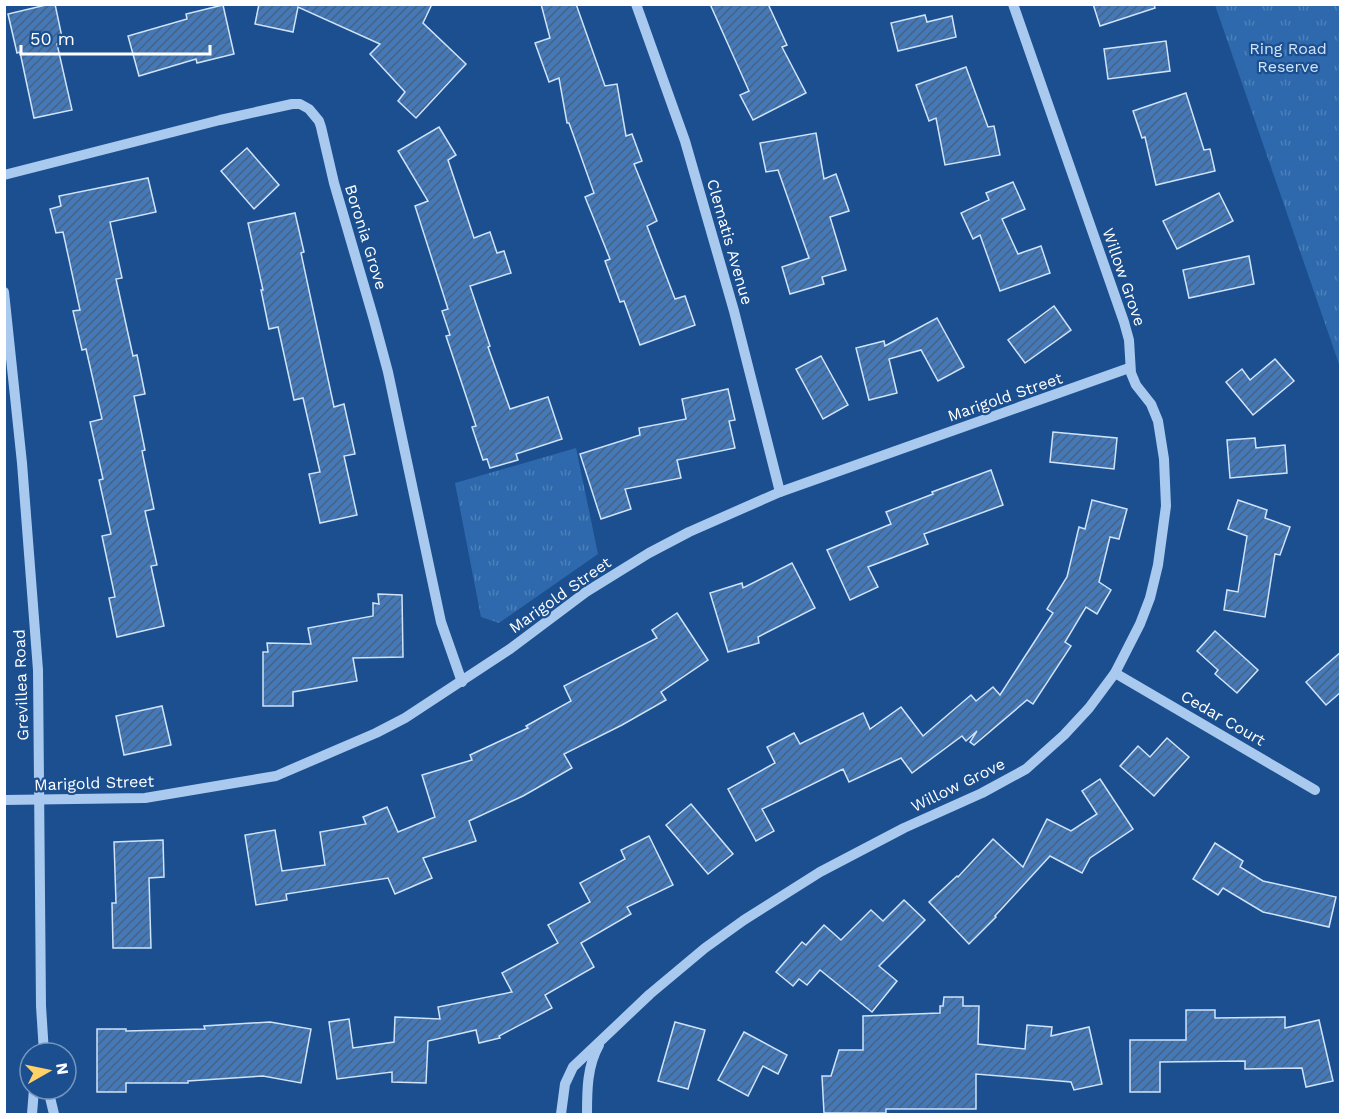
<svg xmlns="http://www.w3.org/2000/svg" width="1345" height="1119" font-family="'Work Sans',sans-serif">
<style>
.park{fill:url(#park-tufts)}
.building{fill:url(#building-hatch);stroke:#cfe3fa;stroke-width:1.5}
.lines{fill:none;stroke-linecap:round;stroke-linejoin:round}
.minor{stroke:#a9c9ee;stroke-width:10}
.labels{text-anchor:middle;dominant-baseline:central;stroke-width:4.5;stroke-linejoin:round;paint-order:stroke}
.park-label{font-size:16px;fill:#cfe3fa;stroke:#1b4f8f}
.street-label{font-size:16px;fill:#fff;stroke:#1b4f8f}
</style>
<defs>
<pattern id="park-tufts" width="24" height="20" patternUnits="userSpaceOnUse" patternTransform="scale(1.5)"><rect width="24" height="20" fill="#2e69ad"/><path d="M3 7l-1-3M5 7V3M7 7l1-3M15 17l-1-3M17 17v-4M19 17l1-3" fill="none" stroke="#4d80b9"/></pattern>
<pattern id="building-hatch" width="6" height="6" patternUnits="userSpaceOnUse" patternTransform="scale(1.5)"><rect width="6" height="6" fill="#4478b7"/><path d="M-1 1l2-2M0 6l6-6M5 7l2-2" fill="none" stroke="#486282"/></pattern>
</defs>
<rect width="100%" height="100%" fill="#1b4f8f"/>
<g class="park">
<path d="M1215 5H1340V367Z"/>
<path d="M576 448 598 554 499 623 481 617 455 483Z"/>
</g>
<g class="building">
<path d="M50 4H55L63 42 57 44 72 110 34 118 20 52 17 53 8 14Z"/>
<path d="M259 4H432L423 23 466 64 416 118 398 101 405 92 370 54 380 44 298 7 293 32 255 24Z"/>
<path d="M541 4H576L605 86 617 84 626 136 632 134 642 161 634 164 657 221 647 226 675 299 685 296 695 325 640 345 624 301 620 302 605 261 610 259 585 197 594 193 569 123H567L559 78 549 82 535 43 550 38Z"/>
<path d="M710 4H768L787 45 782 47 806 93 753 120 740 95 749 91Z"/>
<path d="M1093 4H1154L1155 8 1100 26Z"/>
<path d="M223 5 234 54 197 63 196 59 139 76 128 36 187 19 186 14Z"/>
<path d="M925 15 927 22 952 16 956 37 898 51 891 23Z"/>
<path d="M1166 41 1170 71 1108 79 1104 49Z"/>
<path d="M966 67 988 127 994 126 1000 155 945 165 936 118 929 121 916 85Z"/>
<path d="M1186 93 1204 150 1210 149 1215 171 1156 185 1145 137 1142 138 1133 111Z"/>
<path d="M439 127 456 155 448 160 474 238 490 232 497 253 504 251 511 273 470 286 490 346 488 347 510 409 548 397 562 439 516 454 518 460 490 468 487 459 483 460 472 427 476 426 446 336 450 335 442 311 448 309 415 206 428 201 398 151Z"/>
<path d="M816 133 824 179 836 174 849 211 830 217 846 270 822 277 824 284 790 294 782 267 809 258 778 170 766 172 760 143Z"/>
<path d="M247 148 279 185 254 209 221 171Z"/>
<path d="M148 178 156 212 110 222 122 278 116 279 133 356 137 355 145 394 134 396 145 450 142 451 154 509 145 511 157 565 151 566 164 626 117 637 109 598 115 597 102 536 111 534 99 480 103 479 90 422 102 419 86 349 82 350 73 311 80 310 63 232 56 233 50 209 61 206 59 196Z"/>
<path d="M1013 182 1025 209 1002 219 1018 254 1041 246 1050 273 1000 291 980 235 973 239 961 213 989 200 986 193Z"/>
<path d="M1219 193 1233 221 1177 249 1163 221Z"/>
<path d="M295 213 304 252 301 253 334 407 344 404 355 454 344 456 357 515 320 523 309 474 320 472 303 398 294 400 278 327 269 329 261 290H263L248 223Z"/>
<path d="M1249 256 1254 284 1189 298 1183 270Z"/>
<path d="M1054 306 1071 330 1025 363 1008 340Z"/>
<path d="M937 318 964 367 938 381 921 350 889 359 897 393 869 400 856 348 884 341 885 346Z"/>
<path d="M821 356 848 405 823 419 796 369Z"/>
<path d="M1275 359 1294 381 1253 415 1226 382 1242 369 1250 380Z"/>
<path d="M728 389 735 420 729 421 735 448 677 460 681 478 625 489 631 509 601 519 580 454 640 435 639 428 686 419 682 399Z"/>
<path d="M1053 432 1117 438 1114 469 1050 462Z"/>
<path d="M1255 438 1256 448 1285 445 1287 473 1230 478 1227 440Z"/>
<path d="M991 470 1003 505 924 534 928 544 868 567 878 587 850 600 827 550 891 524 886 512 933 494 932 492Z"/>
<path d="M1092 500 1127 509 1119 539 1110 537 1099 582 1111 590 1097 614 1086 607 1065 642 1071 646 1033 704 1027 700 974 745 970 742 977 731 966 741 962 736 912 773 901 758 849 782 843 769 762 809 774 831 756 841 728 789 775 763 767 747 794 733 800 744 863 713 870 729 901 707 923 736 971 695 976 701 993 687 1000 695 1053 613 1047 609 1067 577 1079 527 1085 529Z"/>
<path d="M1238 500 1267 510 1265 518 1290 527 1280 555 1275 554 1265 617 1224 610 1227 590 1238 592 1247 536 1228 529Z"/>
<path d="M792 563 815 608 758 637 759 643 728 652 710 593 742 583 743 588Z"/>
<path d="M378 594 402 595 403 657 353 658 357 681 293 692V706H263V652H268L267 643 311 644 308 628 373 616V603L379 604Z"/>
<path d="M677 613 708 660 661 692 666 700 622 725 564 754 572 768 523 796 469 821 476 841 423 858 432 878 395 894 388 878 286 894 287 900 256 905 245 835 275 830 282 871 325 865 320 832 366 824 363 817 387 807 398 832 435 817 422 775 472 760 470 755 528 728 526 726 571 701 564 686 657 638 652 630Z"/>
<path d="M1215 631 1258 670 1237 693 1215 674 1218 670 1197 651Z"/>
<path d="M1341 652V692L1326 705 1306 682Z"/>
<path d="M162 706 171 745 124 755 116 716Z"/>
<path d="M1167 738 1189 757 1154 796 1120 766 1138 746 1150 757Z"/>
<path d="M1100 779 1133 829 1090 858 1082 873 1050 856 995 916 996 917 969 944 929 902 957 876 958 877 993 839 1023 867 1047 819 1071 831 1097 814 1082 791Z"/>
<path d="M691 804 733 854 708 874 666 825Z"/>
<path d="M649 836 673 885 627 907 631 914 581 943 594 967 545 995 552 1008 499 1036 500 1038 479 1043 476 1030 428 1041 426 1083 392 1082V1072L337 1079 329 1022 349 1019 353 1048 394 1042 395 1017 440 1019 438 1007 512 992 502 973 558 943 548 925 590 902 580 883 625 859 621 850Z"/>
<path d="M163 840 164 877 149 878 151 948H113L112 903H116L114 842Z"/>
<path d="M1215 843 1243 861 1240 867 1263 881 1336 897 1329 927 1263 912 1223 888 1218 895 1193 879Z"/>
<path d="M904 900 925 920 879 966 897 981 872 1012 820 970 807 985 799 979 793 986 776 972 802 942 806 945 824 925 841 940 871 910 883 921Z"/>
<path d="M944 997H963V1006H979L978 1044 1025 1049 1027 1025 1052 1027 1051 1036 1089 1027 1102 1084 1074 1090 1071 1082 976 1074V1109H886V1113H824L822 1076H831L839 1050H863V1016L940 1013V1006H943Z"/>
<path d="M1186 1010H1215V1018L1285 1017V1028L1319 1020 1333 1081 1306 1087 1302 1068 1245 1069V1061L1160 1062V1092H1130V1040H1186Z"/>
<path d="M270 1022 311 1029 301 1083 263 1076 188 1081V1083H126V1092H97V1029H126V1031L205 1029 204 1026Z"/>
<path d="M675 1022 705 1030 688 1089 658 1081Z"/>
<path d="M744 1032 787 1055 778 1074 763 1066 748 1096 718 1080Z"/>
</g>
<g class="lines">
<g class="minor">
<path d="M636 4 685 141 734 311 780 492"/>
<path d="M4 175 220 120 292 104H300L309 109 319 121 321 127 334 183 374 320 388 372 441 622 462 682"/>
<path d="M4 292 22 463 38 670 41 1006 44 1053"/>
<path d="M1115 673 1315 790"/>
<path d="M4 800 145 798 276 776 376 733 405 718 510 649 586 592 649 553 689 532 780 492 1129 368"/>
<path d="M48 1089 54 1114"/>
<path d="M32 1114 34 1089"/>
<path d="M561 1114 565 1084 573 1067 650 994 705 948 744 920 820 872 904 828 982 793 1026 769 1064 735 1089 708 1115 673 1140 624 1150 598 1158 565 1166 506 1164 459 1158 421 1151 404 1136 385 1131 373 1129 340 1124 322 1013 4"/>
<path d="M587 1114C587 1091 587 1066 599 1045"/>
</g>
</g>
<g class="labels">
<g class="park-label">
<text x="1288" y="48">Ring Road<tspan x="1288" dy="18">Reserve</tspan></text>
</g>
<g class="street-label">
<text transform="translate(366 237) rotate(73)">Boronia Grove</text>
<text transform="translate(730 242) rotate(74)">Clematis Avenue</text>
<text transform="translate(1124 277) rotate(71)">Willow Grove</text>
<text transform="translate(1005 397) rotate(-19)">Marigold Street</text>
<text transform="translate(560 595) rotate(-35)">Marigold Street</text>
<text transform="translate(21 685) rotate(-92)">Grevillea Road</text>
<text transform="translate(1223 718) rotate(30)">Cedar Court</text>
<text transform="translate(94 783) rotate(-2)">Marigold Street</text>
<text transform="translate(958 785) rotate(-26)">Willow Grove</text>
</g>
</g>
<rect width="1345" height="1119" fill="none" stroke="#ffffff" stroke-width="12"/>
<g transform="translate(48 1071) rotate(81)"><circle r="28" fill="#1b4f8f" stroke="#7695bc" stroke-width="1.5"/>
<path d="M0-4.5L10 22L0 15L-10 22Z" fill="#ffd166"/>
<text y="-9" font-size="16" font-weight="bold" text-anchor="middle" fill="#ffffff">N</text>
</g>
<path d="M21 45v9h189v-9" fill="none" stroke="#ffffff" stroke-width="3"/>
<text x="30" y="45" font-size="18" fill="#ffffff" stroke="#1b4f8f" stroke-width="4.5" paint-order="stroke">50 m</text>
</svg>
